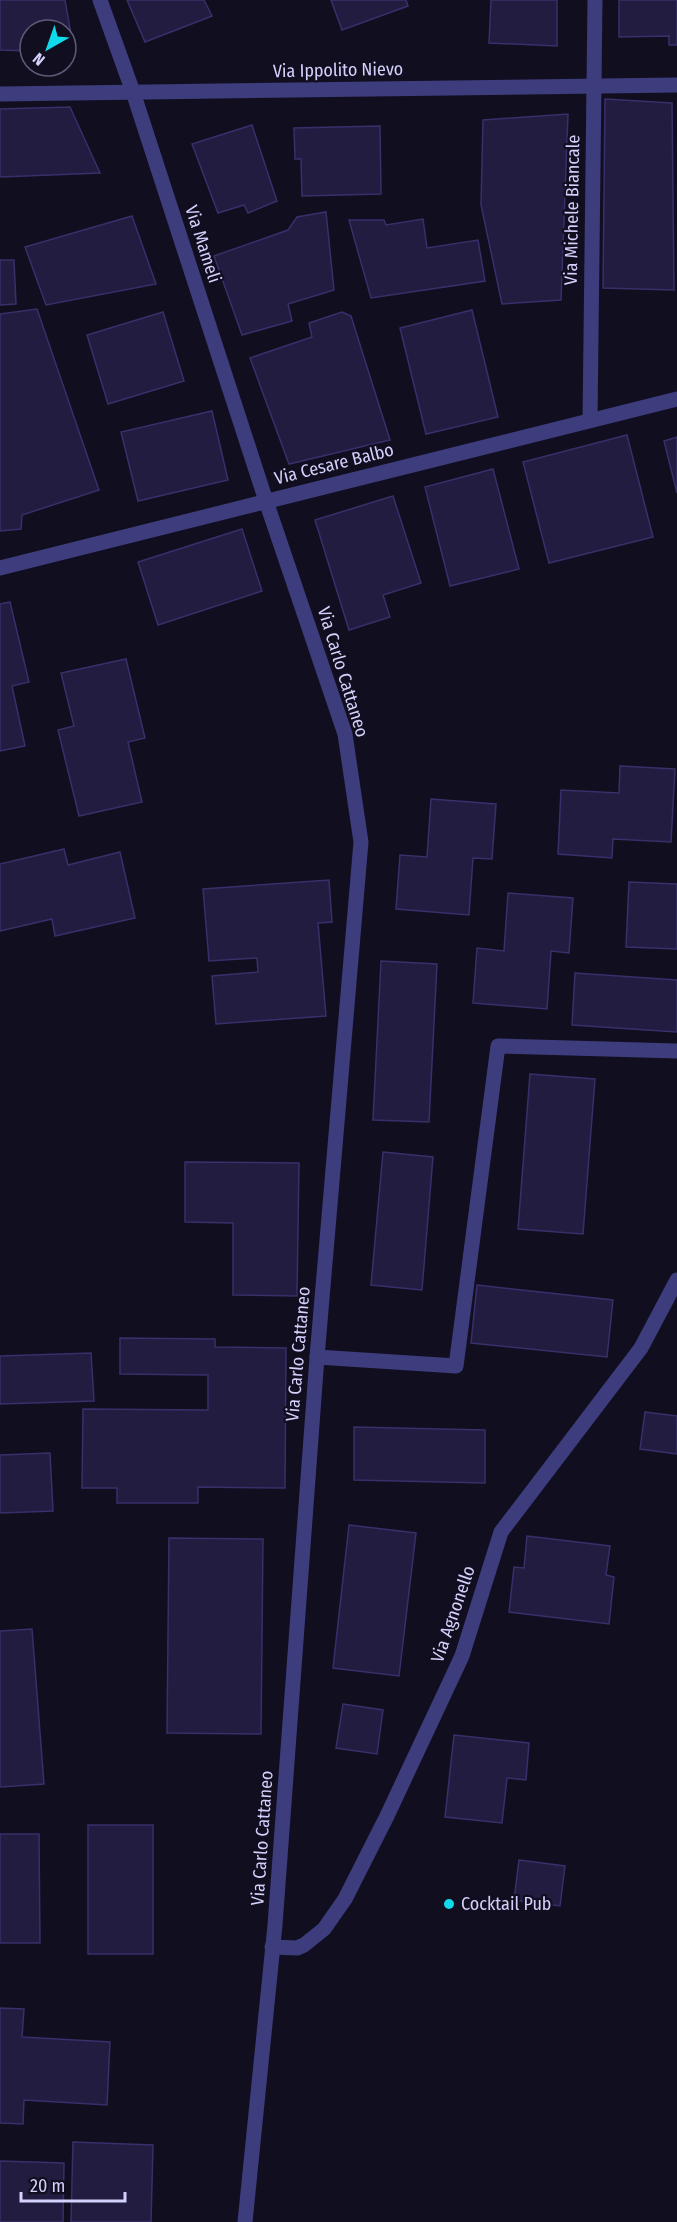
<svg xmlns="http://www.w3.org/2000/svg" width="677" height="2222" font-family="'Fira Sans Condensed',sans-serif">
<style>
.building{fill:#221c40;stroke:#392f6a;stroke-width:1.5}
.lines{fill:none;stroke-linecap:round;stroke-linejoin:round}
.minor{stroke:#3d3c7c;stroke-width:15}
.poi-dot{fill:#0fd9ea;stroke:#110e20;stroke-width:2}
.labels{text-anchor:middle;dominant-baseline:central;stroke-width:4.5;stroke-linejoin:round;paint-order:stroke}
.street-label{font-size:18px;fill:#d4d0fc;stroke:#110e20}
.poi-label{font-size:18px;fill:#d4d0fc;stroke:#110e20;text-anchor:start}
</style>
<rect width="100%" height="100%" fill="#110e20"/>
<g class="building">
<path d="M0 0H65L74 51H66V30H30V51L0 50Z"/>
<path d="M127 0H204L212 16 145 42Z"/>
<path d="M331 0H406L408 6 342 30Z"/>
<path d="M491 0H557V46L489 43Z"/>
<path d="M619 0H677V45H669V36L619 37Z"/>
<path d="M605 99 672 103 674 290 603 288Z"/>
<path d="M70 107 100 173 0 177V109Z"/>
<path d="M568 114 561 300 502 304 481 205 483 120Z"/>
<path d="M252 125 277 201 248 213 244 205 218 213 192 144Z"/>
<path d="M380 126 381 194 302 196 301 159H295L294 128Z"/>
<path d="M326 212 334 290 288 304 292 321 242 335 214 256 288 230 297 217Z"/>
<path d="M132 216 156 284 46 305 25 247Z"/>
<path d="M423 219 427 248 478 240 485 281 371 298 349 220H384L386 225Z"/>
<path d="M0 260H14L16 304 0 305Z"/>
<path d="M37 309 99 490 22 515 21 529 0 531V314Z"/>
<path d="M472 310 498 417 426 434 400 328Z"/>
<path d="M163 312 184 381 108 404 87 335Z"/>
<path d="M342 312 351 316 390 440 289 464 250 358 312 337 309 323Z"/>
<path d="M212 411 228 480 138 501 121 432Z"/>
<path d="M627 435 653 537 549 563 523 462Z"/>
<path d="M677 437V493L664 441Z"/>
<path d="M493 469 519 569 450 586 425 487Z"/>
<path d="M393 496 421 583 383 595 390 617 349 630 315 520Z"/>
<path d="M242 529 262 591 158 625 138 562Z"/>
<path d="M10 602 29 682 12 686 25 746 0 751V604Z"/>
<path d="M126 659 145 738 128 742 142 802 79 816 58 730 74 726 61 673Z"/>
<path d="M620 766 675 769 671 842 613 839 612 858 558 854 561 790 619 793Z"/>
<path d="M431 799 496 804 492 859 473 858 469 915 396 909 400 855 427 857Z"/>
<path d="M64 849 68 865 120 852 135 918 55 936 52 919 0 931V864Z"/>
<path d="M329 880 332 922 318 923 326 1016 216 1024 212 976 258 972 257 958 209 961 203 889Z"/>
<path d="M629 882 677 884V949L626 947Z"/>
<path d="M508 893 573 898 569 953 551 951 547 1009 473 1003 477 948 504 951Z"/>
<path d="M381 961 437 964 429 1122 373 1120Z"/>
<path d="M575 973 677 980V1032L572 1025Z"/>
<path d="M530 1074 595 1079 583 1234 518 1229Z"/>
<path d="M383 1152 433 1157 422 1290 371 1285Z"/>
<path d="M185 1162 299 1163 297 1296 233 1295V1223L185 1222Z"/>
<path d="M477 1285 613 1300 607 1357 471 1343Z"/>
<path d="M120 1338 215 1339V1347L286 1348 285 1488 198 1487V1503H117V1488H82L83 1409 208 1410V1375L120 1374Z"/>
<path d="M91 1353 94 1401 0 1404V1356Z"/>
<path d="M645 1412 677 1416V1454L640 1449Z"/>
<path d="M354 1427 485 1430V1483L354 1480Z"/>
<path d="M50 1453 53 1511 0 1513V1455Z"/>
<path d="M349 1525 416 1533 399 1676 333 1668Z"/>
<path d="M527 1536 610 1546 606 1575 614 1577 609 1624 509 1612 514 1567 524 1568Z"/>
<path d="M169 1538 263 1539 261 1734 167 1733Z"/>
<path d="M32 1629 44 1784 0 1787V1631Z"/>
<path d="M343 1704 383 1710 377 1754 336 1748Z"/>
<path d="M454 1735 529 1743 526 1780 507 1778 502 1823 445 1817Z"/>
<rect x="88" y="1825" width="65" height="129"/>
<path d="M0 1834H39L40 1943H0Z"/>
<path d="M519 1860 565 1866 560 1906 514 1900Z"/>
<path d="M0 2008 24 2009 22 2037 110 2042 107 2105 24 2100 23 2124 0 2123Z"/>
<path d="M73 2142 153 2145 151 2222H71Z"/>
<path d="M0 2161 64 2163 63 2222H0Z"/>
</g>
<g class="lines">
<g class="minor">
<path d="M100 0 133 92 266 501 345 734 361 842 317 1357 275 1925 245 2222"/>
<path d="M0 94 677 85"/>
<path d="M590 420 595 0"/>
<path d="M0 568 677 399"/>
<path d="M317 1357 456 1366 498 1046 677 1051"/>
<path d="M272 1947 297 1948 304 1945 324 1929 345 1899 387 1816 462 1656 501 1532 641 1348 677 1280"/>
</g>
</g>
<circle class="poi-dot" cx="449" cy="1904" r="6"/>
<g class="labels">
<g class="street-label">
<text transform="translate(338 70) rotate(-1)">Via Ippolito Nievo</text>
<text transform="translate(572 210) rotate(-89)">Via Michele Biancale</text>
<text transform="translate(203 244) rotate(72)">Via Mameli</text>
<text transform="translate(334 464) rotate(-14)">Via Cesare Balbo</text>
<text transform="translate(343 672) rotate(73)">Via Carlo Cattaneo</text>
<text transform="translate(298 1354) rotate(-85)">Via Carlo Cattaneo</text>
<text transform="translate(453 1614) rotate(-71)">Via Agnonello</text>
<text transform="translate(262 1838) rotate(-86)">Via Carlo Cattaneo</text>
</g>
<g class="poi-label">
<text x="461" y="1904">Cocktail Pub</text>
</g>
</g>
<g transform="translate(48 48) rotate(220)"><circle r="28" fill="#110e20" stroke="#5f5c78" stroke-width="1.5"/>
<path d="M0-4.5L10 22L0 15L-10 22Z" fill="#0fd9ea"/>
<text y="-9" font-size="16" font-weight="bold" text-anchor="middle" fill="#d4d0fc">N</text>
</g>
<path d="M21 2192v9h104v-9" fill="none" stroke="#d4d0fc" stroke-width="3"/>
<text x="30" y="2192" font-size="18" fill="#d4d0fc" stroke="#110e20" stroke-width="4.5" paint-order="stroke">20 m</text>
</svg>
